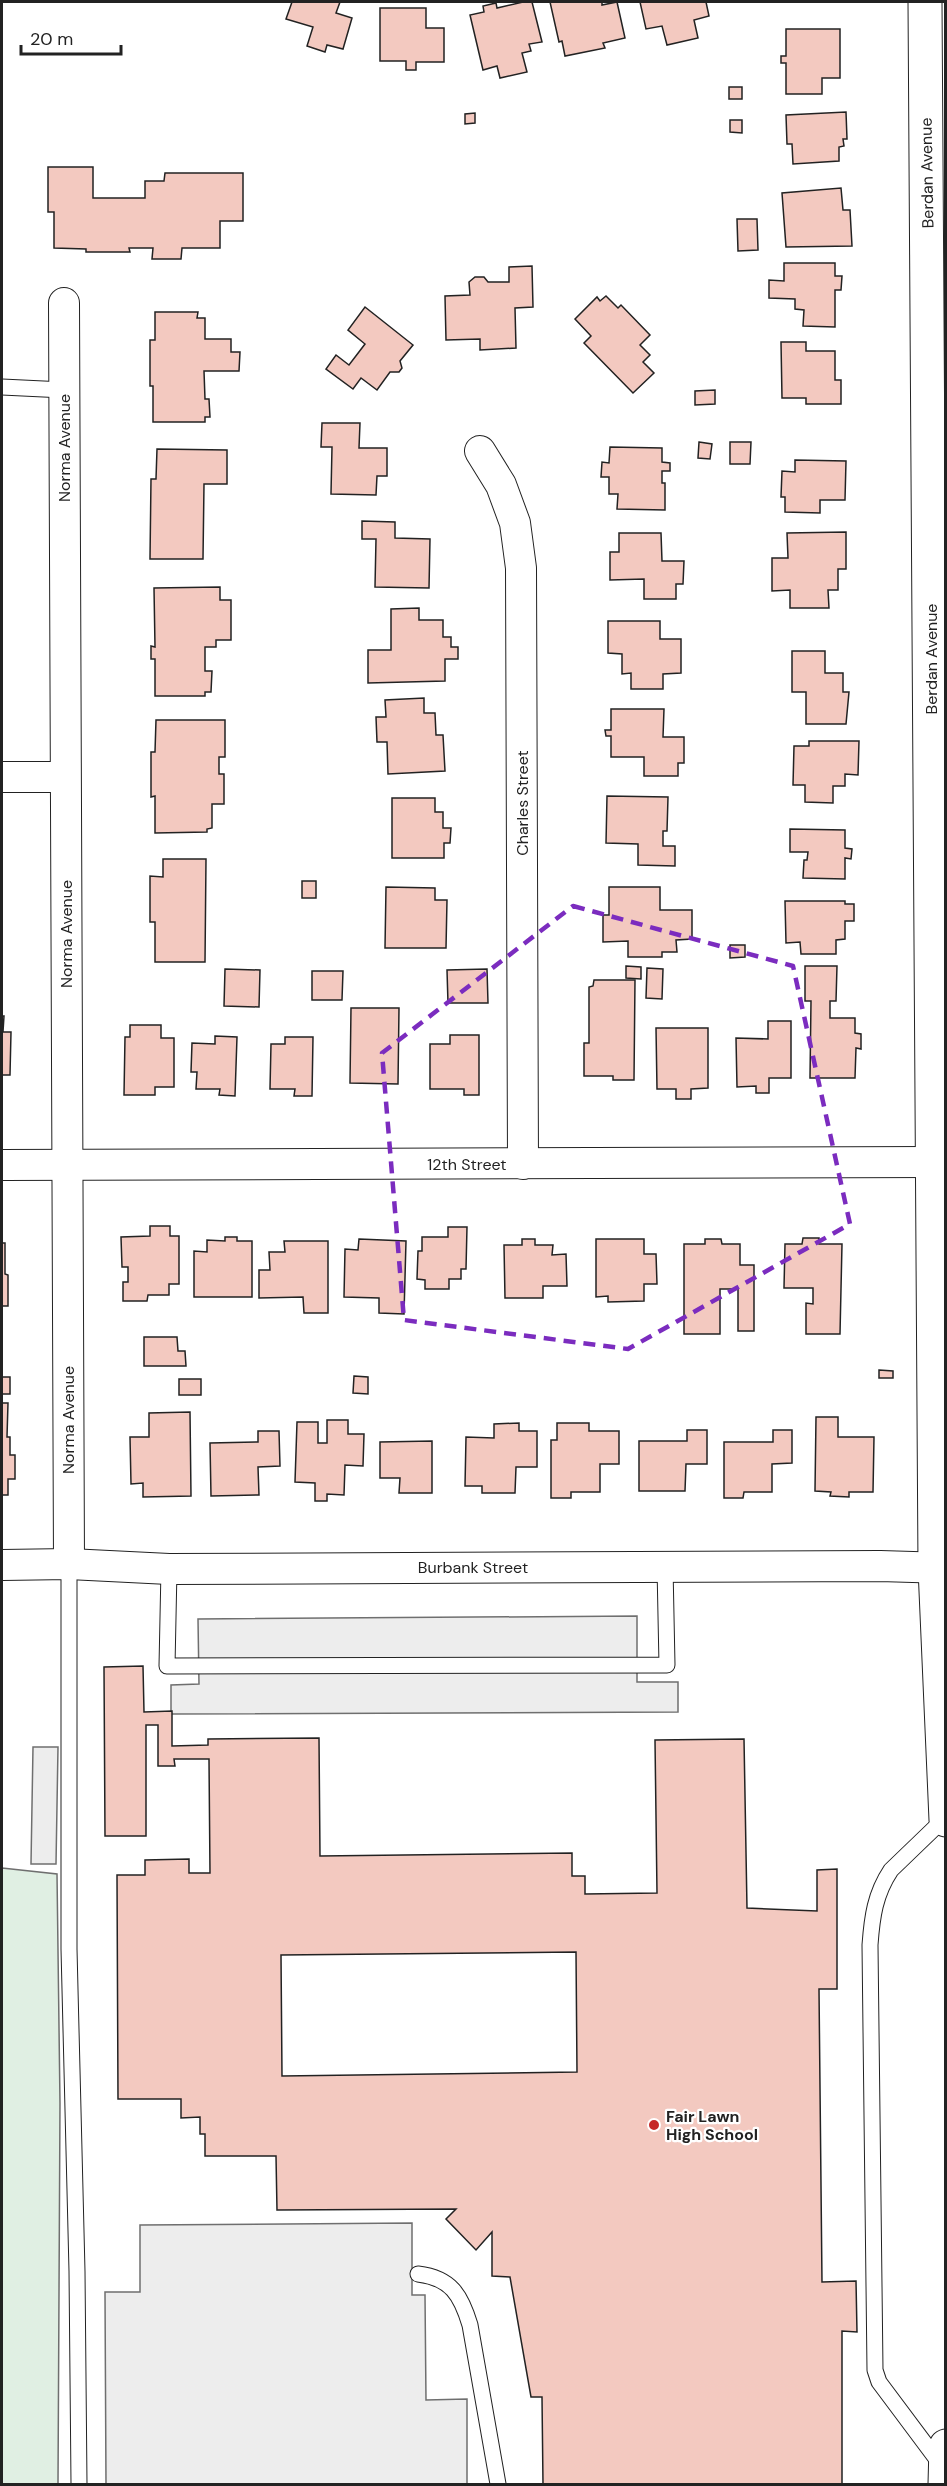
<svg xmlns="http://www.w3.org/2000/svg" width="947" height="2486" font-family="'DM Sans',sans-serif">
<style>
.green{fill:#e0efe3;stroke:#6f6f6f;stroke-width:1.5}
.parking{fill:#ededed;stroke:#6f6f6f;stroke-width:1.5}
.building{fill:#f3c9c0;stroke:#222;stroke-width:1.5;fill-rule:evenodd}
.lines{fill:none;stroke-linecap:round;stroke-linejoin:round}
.service-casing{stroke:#222;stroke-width:17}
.minor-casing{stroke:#222;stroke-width:32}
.tertiary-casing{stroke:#222;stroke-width:35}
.service{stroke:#fff;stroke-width:15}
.minor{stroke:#fff;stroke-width:30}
.tertiary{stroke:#fff;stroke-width:33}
.marked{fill:none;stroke:#7b2cbf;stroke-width:4.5;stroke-dasharray:12 8;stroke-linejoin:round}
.poi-dot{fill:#c62828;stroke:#fff;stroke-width:2}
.labels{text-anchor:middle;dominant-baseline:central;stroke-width:4.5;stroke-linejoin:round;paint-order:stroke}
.street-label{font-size:16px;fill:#222;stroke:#fff}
.poi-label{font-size:16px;font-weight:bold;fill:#222;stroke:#fff;text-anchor:start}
</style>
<rect width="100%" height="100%" fill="#fff"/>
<path class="green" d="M2 1868 57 1874 60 2103 58 2484H2Z"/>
<g class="parking">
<path d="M637 1616V1682H678V1712L171 1714V1685L199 1684 198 1619Z"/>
<path d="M33 1747H58L56 1864H31Z"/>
<path d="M412 2223V2295H425L426 2400 467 2399V2484H106L105 2292H140V2225Z"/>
</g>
<g class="building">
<path d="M292 2H340L336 13 352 18 343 49 327 45 325 52 307 46 313 27 286 19Z"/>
<path d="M523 2H532L542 42 529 44 531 51 522 53 527 72 500 78 497 66 483 70 470 15 484 12 483 6 496 3 497 8Z"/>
<path d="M550 2H602V5L617 2 625 38 603 43 605 48 565 56 562 41 559 42Z"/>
<path d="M640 2H706L709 16 694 20 698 38 667 45 662 26 646 29Z"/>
<path d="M380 8H426V28H444V62H416V70H406V61H380Z"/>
<path d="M786 29H840V78H822V94H786V63H781V56H786Z"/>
<rect x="729" y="87" width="13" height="12"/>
<path d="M846 112 847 139H843L844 146 839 147V161L793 164 792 144H787L786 115Z"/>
<path d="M475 113V123L465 124V114Z"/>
<path d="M730 120H742V133L730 132Z"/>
<path d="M48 167H93V198H145V181H164L165 173H243V221H220V248H182L181 259H152L153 248H129L130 252H86V249L54 248V212H48Z"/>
<path d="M841 188 843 210H850L852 246 786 247 782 193Z"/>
<path d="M737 219H757L758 250 738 251Z"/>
<path d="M784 263H835V276H842L841 290H835V327L803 326 804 310 795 309V299L769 298V280L784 281Z"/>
<path d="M532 266 533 307 515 308 516 348 480 350V339L446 340 445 296 470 295 469 282 475 277H484L488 282H509V267Z"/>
<path d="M606 296 618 308 621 305 650 335 640 345 650 355 643 362 654 373 633 393 584 343 591 336 575 319 597 297 600 301Z"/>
<path d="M365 307 413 345 400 361 402 368 399 372H390L377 390 361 378 353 389 326 369 336 355 349 365 365 344 348 330Z"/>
<path d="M155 312H198L197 318H205V339H231V352H240L239 371H204L205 399H209L210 417H205V422H153V386H150V340H155Z"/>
<path d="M781 342H806V351H835V380H841V404H806V398H782Z"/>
<path d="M715 390V404L695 405V391Z"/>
<path d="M322 423H360L359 448H387V476H377L376 495 331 494 332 447H321Z"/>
<path d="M699 442 712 444 710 459 698 458Z"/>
<path d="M730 442H751L750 464H730Z"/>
<path d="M610 447 662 448V462L670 463V471H662V483H665V510L617 509 618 494H609V477H601L602 462 609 463Z"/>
<path d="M157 449 227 450V484H204L203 559H150L151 479H156Z"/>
<path d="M795 460 846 461 845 500H820V513L785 512V497H781L782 471 795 472Z"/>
<path d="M362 521 395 522V538L430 539 429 588 375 587 376 539H362Z"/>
<path d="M846 532V569H838V590H828L829 608H790V590L772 591V558H788L787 533Z"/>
<path d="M619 533H661L662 561H684L683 584H676V599H644V579L610 580V552H619Z"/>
<path d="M220 587V600H231V640H216V647H205V671H212L211 692H205V696H155V659H151V646L155 647 154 588Z"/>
<path d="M419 608V620H443V637H451V647H458V659H445V681L368 683V650H391V609Z"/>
<path d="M608 621H660V639H681V673L663 674V689H631V673L622 674V654L608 653Z"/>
<path d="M792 651H825V673H843V692H849L846 724H806V692H792Z"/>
<path d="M424 698V713H435L436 735H443L445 771 388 774 387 742H377L376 717H386L385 700Z"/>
<path d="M611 709H664L663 737H684V763H678V776H644V757H611V736H606L605 730H611Z"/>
<path d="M156 720H225V757H219V774H224V804H212V828L207 829V832L155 833V796L151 797V752H155Z"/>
<path d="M809 741H859L858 775 845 774V786H833V803L805 802V785H793L794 746H809Z"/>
<path d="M607 796 668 797 667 831H663V846H675V866L638 865V844L606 843Z"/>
<path d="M392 798H435V812H443V828H451L450 843H444V858H392Z"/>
<path d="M790 829 845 830V848L852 849 851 859 845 858V879L803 878 804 860H807L808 852H790Z"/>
<path d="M163 859H206L205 962H155V922H150V876L163 877Z"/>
<rect x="302" y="881" width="14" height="17"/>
<path d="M386 887 435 888V900H447L446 948H385Z"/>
<path d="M609 887H660V910H692V939L676 940 677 952H662V957H628V941L603 942V915H609Z"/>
<path d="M785 901H845V904H854V921H845V939L836 940V954H801L800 942 786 943Z"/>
<path d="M730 945H745V957L730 958Z"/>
<path d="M626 966 641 967V979L626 978Z"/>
<path d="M805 966H837L836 1001H830V1018H855V1033L861 1034V1049L856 1048 855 1078H810L811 1001H805Z"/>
<path d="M647 968 663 969 662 999 646 998Z"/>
<path d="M225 969 260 970 259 1007 224 1006Z"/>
<path d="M487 969 488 1003H448L447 970Z"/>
<path d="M312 971H343L342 1000H312Z"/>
<path d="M594 980H635L634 1080H613V1076H584V1043H589V987L593 986Z"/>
<path d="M351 1008H399L398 1084 350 1083Z"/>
<path d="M2 1016H4L3 1032H11L10 1075H2Z"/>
<path d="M768 1021H791V1078H769V1093H756V1086L737 1087 736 1038 768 1039Z"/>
<path d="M130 1025H161V1038H174V1087H155V1095H124L125 1037H130Z"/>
<path d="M656 1028H708V1088L691 1089V1099H676V1089H657Z"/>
<path d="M450 1035H479V1095H464V1089H430V1044H450Z"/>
<path d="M215 1036 237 1037 235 1096 219 1095 220 1089H196L197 1072H191L192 1043 215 1044Z"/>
<path d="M285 1037H313L312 1096H294L295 1089H270L271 1044H285Z"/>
<path d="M150 1226H170V1236H179V1284H169V1295H148L147 1301H123V1282H128V1267H122L121 1237 150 1236Z"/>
<path d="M448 1227H467L466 1269H461V1279H449V1289H425V1280L417 1279 418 1251H422V1237H448Z"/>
<path d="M225 1237H237V1241H252V1297H194V1251L207 1252V1240L225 1241Z"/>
<path d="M803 1238H819V1244H842L840 1334H806V1303L813 1304V1288H784L785 1244H802Z"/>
<path d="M359 1239 406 1241 404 1314 379 1313V1298L344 1297 345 1249 358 1250Z"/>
<path d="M522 1239H535V1245H553L552 1255 566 1254 567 1286H543V1298H505L504 1245H522Z"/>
<path d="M596 1239H644V1254H656L657 1284H644V1301L608 1302V1296L596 1297Z"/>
<path d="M705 1239H721L722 1244H740V1265H754V1331H738V1289H720V1334H684V1244H705Z"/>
<path d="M284 1241H328V1313H304L303 1297 259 1298V1270H270L269 1252H285Z"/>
<path d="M2 1243H5V1274L8 1275V1306H2Z"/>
<path d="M144 1337H177L178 1351H185L186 1366H144Z"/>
<path d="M879 1370 893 1371V1378H879Z"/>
<path d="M354 1376 368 1377V1394L353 1393Z"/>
<rect x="2" y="1377" width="8" height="17"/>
<rect x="179" y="1379" width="22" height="16"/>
<path d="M2 1403H8L7 1437H10V1455H15V1479H8V1495H2Z"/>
<path d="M190 1412 191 1496 143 1497V1483L131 1484 130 1437H149V1413Z"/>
<path d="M816 1417H838V1437H874L873 1492H849V1497L830 1496 831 1492 815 1491Z"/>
<path d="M327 1420H348V1434H364L363 1466 345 1465 344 1495 327 1494V1501H315V1483L295 1482 297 1422H318V1443H327Z"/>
<path d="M519 1423V1431H537V1467H516L515 1493H482V1486H465L466 1437 494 1438V1424Z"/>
<path d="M557 1423H589V1431H619V1464H600V1492H571V1498H551V1440H557Z"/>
<path d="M687 1430H707V1464H686L685 1491H639V1441H687Z"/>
<path d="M773 1430H792V1463L772 1464V1492H744L743 1498H724V1442H773Z"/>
<path d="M258 1431H279L280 1466 258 1467 259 1495 211 1496 210 1443 258 1442Z"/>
<path d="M432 1441V1493H399L400 1478H380V1442Z"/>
<path d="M143 1666 144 1712 172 1711V1746L208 1745V1739L319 1738 320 1856 572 1853V1876H585V1894L657 1893 655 1740 744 1739 747 1908 817 1911V1870L837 1869V1989H819L822 2282 856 2281 857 2332 842 2331V2484H543L542 2397H531L510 2277 492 2276V2232L476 2250 446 2219 456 2209 277 2210 276 2156H205V2134H200V2117L181 2118V2099H118L117 1875H145V1860L189 1859V1873H210L209 1759H174L175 1766H158V1725H146V1836H105L104 1667ZM576 1952 577 2072 282 2076 281 1955Z"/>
</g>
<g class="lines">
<g class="service-casing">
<g id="service">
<path d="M2 387 64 390"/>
<path d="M69 1564V1949L77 2271 79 2484"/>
<path d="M169 1569 167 1666 667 1665 665 1567"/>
<path d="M418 2274C451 2278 461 2295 470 2325L498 2484"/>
<path d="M941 2465 879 2382 875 2370 870 1945C872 1917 875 1894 891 1870L945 1818"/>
</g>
</g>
<g class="minor-casing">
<g id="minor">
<path d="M64 303 69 1564"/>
<path d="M480 451 501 485 515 523 521 568 523 1164"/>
<path d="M2 777H65"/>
<path d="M2 1165 933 1162"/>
<path d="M2 1565 69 1564 169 1569 880 1566 946 1568"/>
</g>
</g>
<g class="tertiary-casing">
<g id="tertiary">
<path d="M925 2 935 1568 946 1820"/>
<path d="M945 2484 946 2446"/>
</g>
</g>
<use href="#service" class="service"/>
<use href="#minor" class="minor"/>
<use href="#tertiary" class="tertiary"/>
</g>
<path class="marked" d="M573 906 793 966 850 1224 628 1349 404 1320 382 1053Z"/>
<circle class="poi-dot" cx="654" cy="2125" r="6"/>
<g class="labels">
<g class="street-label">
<text transform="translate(927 173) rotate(-91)">Berdan Avenue</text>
<text transform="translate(64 448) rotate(-90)">Norma Avenue</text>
<text transform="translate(931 659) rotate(-90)">Berdan Avenue</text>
<text transform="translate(522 803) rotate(-90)">Charles Street</text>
<text transform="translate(66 934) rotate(-90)">Norma Avenue</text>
<text x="467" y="1164">12th Street</text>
<text transform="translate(68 1420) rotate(-90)">Norma Avenue</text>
<text x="473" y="1567">Burbank Street</text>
</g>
<g class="poi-label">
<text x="666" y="2116">Fair Lawn<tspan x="666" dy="18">High School</tspan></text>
</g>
</g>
<rect width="947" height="2486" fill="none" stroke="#222222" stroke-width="6"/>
<path d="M21 45v9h100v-9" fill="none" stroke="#222222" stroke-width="3"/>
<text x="30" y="45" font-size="18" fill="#222222" stroke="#ffffff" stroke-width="4.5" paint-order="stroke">20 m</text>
</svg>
